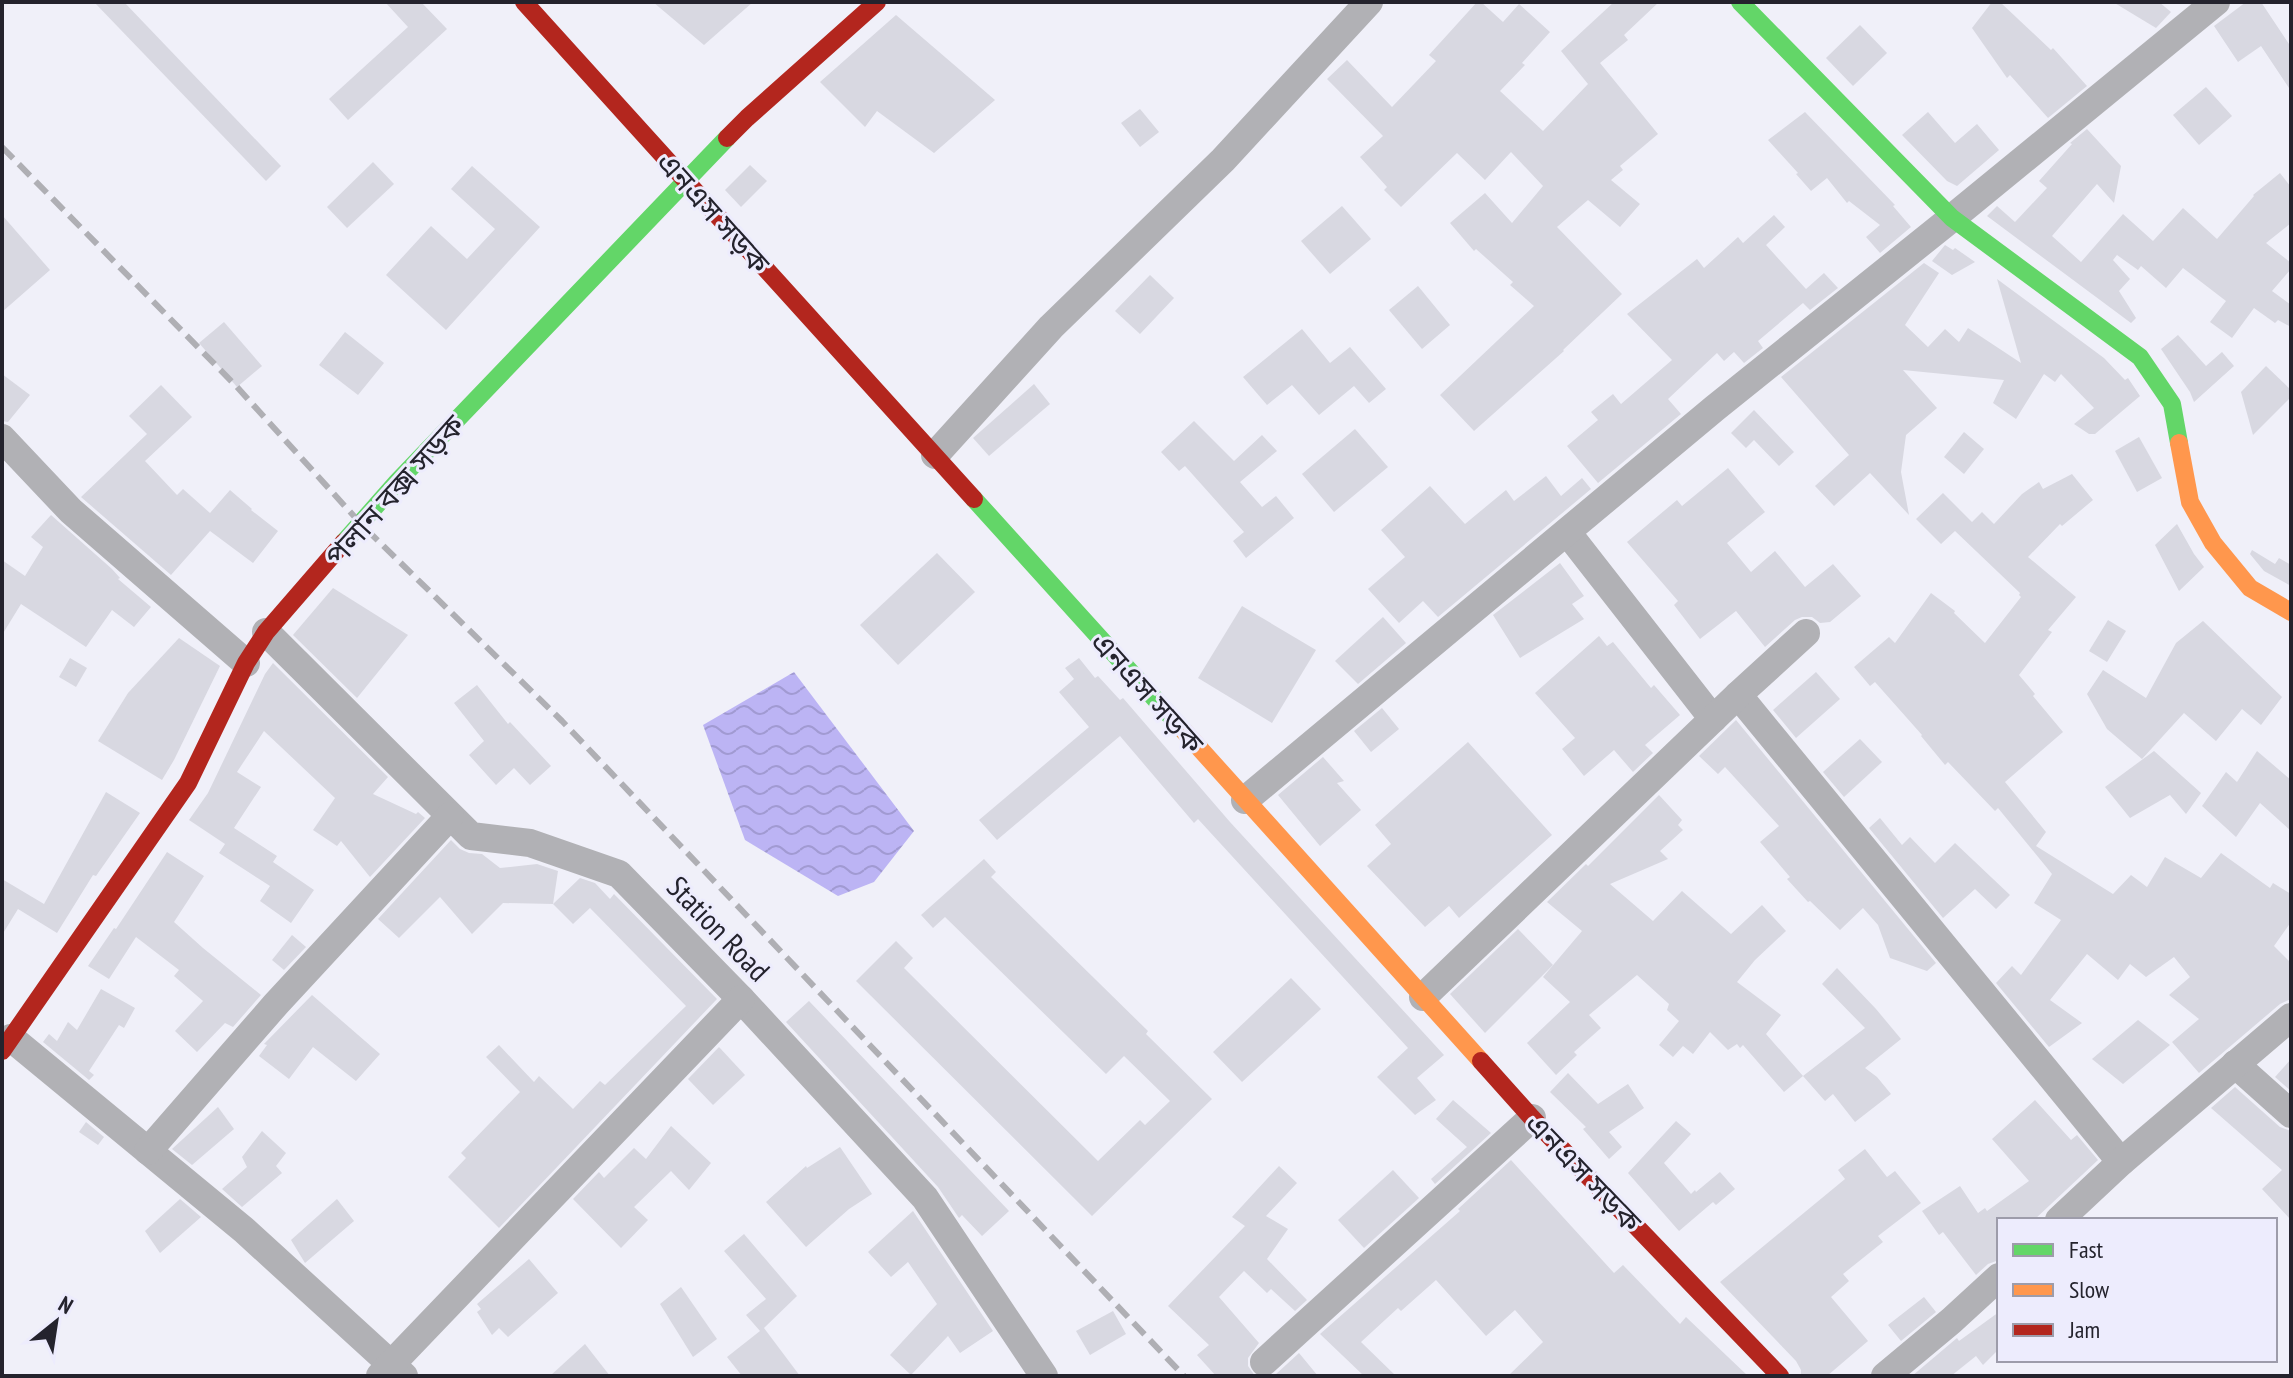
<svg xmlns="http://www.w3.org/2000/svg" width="2293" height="1378" font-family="'PT Sans Narrow','Noto Sans Bengali',sans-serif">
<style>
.water{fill:url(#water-waves)}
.building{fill:#d8d8e1}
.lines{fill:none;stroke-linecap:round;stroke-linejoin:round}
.street{stroke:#b1b1b5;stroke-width:28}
.fast{stroke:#63d668;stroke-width:18}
.slow{stroke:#ff974d;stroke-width:18}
.jam{stroke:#b3261e;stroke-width:18}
.rail{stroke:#afafb4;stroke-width:6;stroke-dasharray:16 8;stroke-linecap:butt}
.labels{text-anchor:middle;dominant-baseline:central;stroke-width:6;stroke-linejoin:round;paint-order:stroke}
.street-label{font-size:30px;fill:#24232d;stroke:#edecfd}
</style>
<defs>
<pattern id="water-waves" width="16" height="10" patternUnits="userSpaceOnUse" patternTransform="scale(2)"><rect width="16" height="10" fill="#bcb4f4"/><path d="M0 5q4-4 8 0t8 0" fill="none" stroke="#a19ad2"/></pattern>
</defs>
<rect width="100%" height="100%" fill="#f0f0f9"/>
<path class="water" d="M794 672 914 831 874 882 838 896 745 840 703 725Z"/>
<g class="building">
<path d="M94 2H124L281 166 266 181Z"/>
<path d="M385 2H421L447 29 348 120 329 99 408 27Z"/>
<path d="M653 2H753L704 45Z"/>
<path d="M1477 2H1481L1503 22 1519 4 1550 32 1522 63 1525 65 1500 91 1543 131 1588 84 1561 51 1614 2H1659L1624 35 1628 40 1600 63 1658 134 1620 166 1623 170 1611 180 1640 204 1620 227 1588 200 1557 227 1622 294 1563 350 1564 351 1474 431 1440 395 1534 306 1510 285 1513 282 1476 249 1474 251 1450 223 1485 193 1512 223 1543 186 1511 152 1485 180 1457 153 1401 207 1384 190 1387 187 1360 157 1383 136 1327 79 1347 60 1392 107 1436 61 1429 55Z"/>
<path d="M1992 2H2000L2051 50 2053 48 2087 86 2048 118 2010 75 2007 78 1972 28Z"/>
<path d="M2113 2H2159L2171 12 2156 28Z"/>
<path d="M2246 2H2261L2291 47V91L2261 46 2238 62 2214 26Z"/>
<path d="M896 15 995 100 934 153 877 111 865 127 820 82Z"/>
<path d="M1860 25 1887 53 1853 86 1826 58Z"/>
<path d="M2206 87 2232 116 2199 145 2173 115Z"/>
<path d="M1140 109 1159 132 1140 147 1121 123Z"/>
<path d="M1805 112 1895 205 1893 206 1911 227 1880 253 1866 237 1880 225 1849 201 1847 203 1827 178 1811 191 1796 174 1798 173 1768 140Z"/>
<path d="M1928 112 1955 143 1977 124 1999 150 1957 186 1947 181 1902 135Z"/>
<path d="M2087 129 2121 166 2114 203 2097 184 2052 236 2081 262 2123 214 2153 241 2183 208 2217 239 2254 196 2253 195 2280 173 2291 187V223L2266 243 2291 263V269L2272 291 2291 305V327L2278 320 2275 323 2254 308 2232 338 2210 322 2226 301 2183 268 2166 288 2141 266 2138 270 2117 255 2113 260 2130 279 2119 291 2136 318 2131 323 1987 216 1997 206 2015 222 2047 188 2039 181 2072 144 2070 143Z"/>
<path d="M373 162 394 184 347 228 327 207Z"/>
<path d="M750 165 767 181 741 207 725 190Z"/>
<path d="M472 166 540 227 446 330 386 275 431 226 467 259 495 229 451 189Z"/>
<path d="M1342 206 1371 239 1330 274 1301 241Z"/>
<path d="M2 215 50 270 2 312Z"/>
<path d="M1774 215 1785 227 1766 245 1806 289 1824 273 1838 288 1810 310 1803 303 1758 341 1763 348 1744 363 1734 352 1724 361 1717 353 1668 399 1681 414 1598 483 1567 446 1598 420 1591 412 1613 394 1621 404 1672 360 1627 314 1697 259 1704 268 1738 237 1743 243Z"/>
<path d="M1945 245 1953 250 1955 248 1975 262 1952 275 1932 261Z"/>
<path d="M1924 263 1939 273 1905 325 1928 347 1945 329 1959 342 1968 328 2021 363 1997 279 2104 358 2125 380 2128 378 2140 396 2095 434H2089L2074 424 2094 408 2061 374 2055 382 2044 374 2016 419 1993 403 2004 380 1903 370 1937 408 1906 435 1901 472 1909 515 1870 473 1834 506 1815 486 1849 455 1781 377Z"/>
<path d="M1150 275 1174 298 1140 334 1115 311Z"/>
<path d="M1418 286 1450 325 1422 349 1389 310Z"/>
<path d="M224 322 262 366 237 387 199 343Z"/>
<path d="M1302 329 1330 363 1350 347 1386 389 1369 403 1354 386 1319 415 1292 385 1267 405 1243 377Z"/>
<path d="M345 332 384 363 358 395 319 365Z"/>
<path d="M2178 335 2206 366 2222 352 2234 366 2194 402 2190 392 2161 349Z"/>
<path d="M2266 366 2291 390V397L2253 435 2241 392Z"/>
<path d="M2 374 30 395 8 422 2 421Z"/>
<path d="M1034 384 1050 404 989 456 973 438Z"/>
<path d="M161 385 192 417 145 461 177 495 183 489 210 513 230 490 252 509 251 510 278 531 253 563 210 531 171 575 81 497 147 434 129 416Z"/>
<path d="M1754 410 1794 452 1779 466 1754 440 1746 448 1731 433Z"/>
<path d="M1194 421 1234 461 1262 435 1277 451 1240 482 1262 507 1276 496 1294 518 1246 558 1233 541 1244 532 1185 466 1179 471 1161 452Z"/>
<path d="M1355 429 1388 467 1334 512 1302 474Z"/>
<path d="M1964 432 1984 449 1964 474 1944 457Z"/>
<path d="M2139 437 2162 478 2137 492 2115 451Z"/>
<path d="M1728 468 1765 512 1727 543 1751 572 1775 551 1805 587 1833 564 1861 596 1830 622 1820 623 1812 617H1802L1795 620 1765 647 1736 611 1700 639 1674 605 1678 601 1627 542 1677 500 1682 506Z"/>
<path d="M2072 474 2093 500 2062 526 2060 524 2028 557 2076 597 2048 630 2052 632 2019 675 2035 694 2033 696 2063 732 2005 782 2046 832 2036 846 2113 894 2131 875 2147 887 2165 857 2201 878 2221 853 2270 888 2273 883 2291 894V922L2274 946 2291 963V999L2280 1004 2199 1073 2172 1042 2199 1019 2169 995 2190 977 2174 957 2146 977 2130 964 2118 980 2087 954 2050 1000 2082 1023 2049 1047 1996 983 2012 966 2021 975 2061 920 2034 903 2052 874 1998 808 1995 811 1948 762 1945 765 1921 736 1922 735 1875 682 1870 686 1854 667 1889 637 1895 643 1931 593 1955 611 1954 613 1985 643 2021 597 2019 595 2020 593 1955 531 1941 544 1916 519 1943 493 1972 522 1982 512 1994 524 2022 494 2039 482 2043 489Z"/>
<path d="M1546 476 1561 496 1582 478 1591 489 1438 617 1423 601 1399 623 1368 589 1405 557 1381 530 1430 486 1465 524 1506 490 1514 501Z"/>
<path d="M51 515 112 569 120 578 118 579 151 607 134 627 112 610 86 647 21 604 2 635V560L25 576 43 547 31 537Z"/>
<path d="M2177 524 2194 554 2204 567 2179 591 2155 545Z"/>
<path d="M2252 550 2275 564 2279 558 2291 565V586L2264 571 2250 554Z"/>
<path d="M937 553 975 592 898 665 860 625Z"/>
<path d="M1560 563 1584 596 1572 604 1584 619 1520 658 1493 615Z"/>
<path d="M333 588 408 635 357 698 293 635Z"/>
<path d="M1242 606 1316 650 1272 723 1198 678Z"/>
<path d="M1383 617 1406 643 1358 684 1335 661Z"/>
<path d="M2108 620 2126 631 2107 662 2089 651Z"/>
<path d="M2203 621 2282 697 2261 725 2242 709 2216 741 2184 713 2142 759 2107 729 2087 694 2103 670 2146 698 2176 643Z"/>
<path d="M1599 636 1607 646 1613 642 1651 688 1654 685 1680 715 1645 745 1653 753 1633 772 1614 750 1584 776 1562 749 1575 738 1535 693Z"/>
<path d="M179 638 220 666 174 760 162 780 98 741 128 693Z"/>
<path d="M70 658 87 668 76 687 59 677Z"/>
<path d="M1079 658 1095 678 1098 676 1120 700 1123 698 1230 822 1444 1055 1417 1078 1436 1100 1415 1115 1377 1077 1408 1048 1198 819 1194 823 1120 736 997 840 979 820 1089 727 1059 692 1074 679 1065 668Z"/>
<path d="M273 663 388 777 373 794 416 814 418 812 425 818 370 877 341 841 337 846 313 830 335 798 264 731 237 772 261 787 234 828 277 856 273 862 314 890 291 923 260 901 270 886 219 853 225 844 189 820 208 793 265 674Z"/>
<path d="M1816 672 1840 699 1796 738 1773 710Z"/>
<path d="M477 685 508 724 510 722 551 766 530 785 514 768 496 785 469 755 484 741 454 703Z"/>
<path d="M1382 708 1399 729 1371 752 1354 731Z"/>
<path d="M1736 720 1936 963 1927 971 1890 958 1878 925 1863 908 1840 930 1810 901 1808 902 1787 879 1790 877 1760 842 1779 826 1725 767 1718 774 1699 756Z"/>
<path d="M1860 739 1882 762 1844 797 1823 772Z"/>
<path d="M1468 742 1552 835 1459 918 1449 906 1425 927 1367 866 1391 844 1375 825Z"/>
<path d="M2154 751 2201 793 2186 814 2170 795 2130 818 2105 787Z"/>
<path d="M2257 751 2291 780V831L2260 803 2236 837 2202 806 2226 772 2237 782Z"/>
<path d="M1323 757 1344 781 1337 783 1361 810 1320 846 1278 795Z"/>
<path d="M106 792 140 813 96 876 93 875 57 933 18 909 2 935V879L44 904Z"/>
<path d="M1659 795 1682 820 1678 825 1683 830 1660 851 1668 859 1610 884 1653 921 1682 891 1731 934 1762 905 1786 931 1755 960 1737 982 1781 1015 1766 1034 1803 1076 1784 1092 1743 1045 1740 1048 1737 1044 1728 1050 1710 1032 1693 1054 1683 1046 1673 1057 1659 1045 1679 1021 1667 1010 1669 1004 1637 975 1589 1015 1601 1028 1574 1052 1577 1055 1556 1075 1527 1043 1570 1002 1543 977 1582 931 1547 902 1586 864 1588 866Z"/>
<path d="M1880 818 1902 845 1910 837 1935 863 1955 843 2010 895 1996 909 1975 889 1943 918 1869 828Z"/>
<path d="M451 840 460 849 469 853 482 854 500 868 537 864 558 871 553 904 503 903 472 934 440 897 399 938 378 919Z"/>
<path d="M167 852 204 876 174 922 203 948 261 995 233 1027 225 1023 197 1052 175 1031 203 1001 174 976 179 970 136 937 109 979 88 966 114 928 116 929Z"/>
<path d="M984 859 996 872 991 877 1148 1031 1146 1034 1212 1099 1092 1216 856 981 896 941 913 958 904 968 1098 1161 1140 1120 1145 1125 1170 1101 1124 1056 1106 1074 945 917 933 928 921 915Z"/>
<path d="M580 878 595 883 610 899 614 894 717 999 499 1228 448 1177 466 1158 461 1153 520 1092 486 1057 499 1045 534 1082 539 1076 573 1109 600 1081 605 1085 686 1006 590 908 573 924 553 904Z"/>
<path d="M1518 929 1553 965 1485 1033 1450 994Z"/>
<path d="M292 935 306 947 284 970 272 960Z"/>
<path d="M1837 968 1876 1009 1901 1039 1865 1068 1877 1077 1891 1094 1855 1122 1833 1094 1825 1101 1803 1076 1865 1028 1822 984Z"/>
<path d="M1291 978 1321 1009 1242 1082 1213 1052Z"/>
<path d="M101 989 135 1008 124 1028 119 1025 89 1071 94 1075 89 1080 43 1042 49 1034 57 1041 68 1022 77 1030Z"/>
<path d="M312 995 380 1054 356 1081 313 1047 289 1079 259 1056 267 1045 264 1044Z"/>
<path d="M809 1001 1009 1211 982 1236 962 1215 959 1218 938 1187 786 1022Z"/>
<path d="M2138 1020 2170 1045 2123 1084 2092 1059Z"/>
<path d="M719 1047 745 1075 713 1105 688 1079Z"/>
<path d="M2291 1059V1091L2275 1077Z"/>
<path d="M1568 1073 1598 1104 1628 1084 1644 1108 1609 1132 1622 1147 1609 1159 1583 1129 1586 1127 1550 1092Z"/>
<path d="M2235 1087 2280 1127 2291 1131V1220L2262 1189 2282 1170 2211 1108Z"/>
<path d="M1453 1100 1491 1133 1435 1184 1431 1179 1467 1147 1436 1119Z"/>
<path d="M2035 1100 2071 1140 2077 1135 2098 1160 2034 1220H1999V1260L1988 1264 1976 1275 1943 1232 1939 1235 1922 1211 1960 1186 1978 1213 1985 1208 1987 1211 2029 1181 1992 1139Z"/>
<path d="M218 1107 234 1129 192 1165 172 1149Z"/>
<path d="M1676 1121 1691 1134 1664 1163 1691 1194 1695 1190 1696 1192 1720 1172 1735 1189 1716 1205 1713 1202 1679 1231 1628 1173Z"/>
<path d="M86 1122 104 1137 98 1145 79 1132Z"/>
<path d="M671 1126 711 1163 689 1190 671 1171 634 1207 648 1220 621 1248 573 1199 599 1172 604 1178 634 1148 646 1159Z"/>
<path d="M262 1131 286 1153 276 1166 282 1173 242 1207 222 1189 247 1167 242 1157Z"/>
<path d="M840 1147 872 1194 849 1209 806 1247 766 1202 806 1166 807 1168Z"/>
<path d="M1865 1149 1887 1177 1895 1171 1921 1203 1878 1236 1883 1242 1843 1274 1849 1281 1831 1297 1868 1341 1827 1376H1801V1370L1796 1361 1720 1282 1845 1179 1838 1170Z"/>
<path d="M1511 1160 1614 1273 1623 1265 1680 1324 1686 1317 1748 1376H1508L1543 1342 1515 1310 1486 1336 1436 1280 1401 1311 1398 1308 1361 1342 1396 1376H1364L1320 1334 1460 1211 1458 1209Z"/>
<path d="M1279 1166 1297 1183 1266 1216 1288 1229 1267 1259 1307 1300 1295 1311 1271 1289 1267 1293 1244 1271 1219 1297 1259 1343 1248 1358V1366L1255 1376H1216L1197 1355 1209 1345 1168 1306 1245 1226 1232 1217Z"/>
<path d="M1393 1170 1419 1198 1364 1248 1338 1220Z"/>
<path d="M180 1199 201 1217 160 1253 145 1231Z"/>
<path d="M337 1199 354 1221 305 1263 291 1240Z"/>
<path d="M913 1211 993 1331 960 1353 948 1336 911 1375 890 1355 937 1304 908 1262 891 1277 868 1252Z"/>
<path d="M744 1234 797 1296 764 1328 800 1376H742L727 1357 760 1331 746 1315 766 1299 724 1251Z"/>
<path d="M529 1259 558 1293 508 1337 499 1328 492 1335 477 1312 481 1309 477 1304Z"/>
<path d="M681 1287 717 1339 693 1357 660 1304Z"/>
<path d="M1924 1297 1936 1312 1901 1341 1888 1325Z"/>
<path d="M1113 1311 1126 1334 1090 1355 1076 1331Z"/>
<path d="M1999 1312V1349L1983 1365 1976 1356 1951 1376H1912L1957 1338 1959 1341Z"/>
<path d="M585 1344 610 1376H550Z"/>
<path d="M1299 1353 1318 1376H1273L1275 1375Z"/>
</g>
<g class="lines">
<g class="street">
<path d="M2 438 71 511 246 663"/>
<path d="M935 455 1051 327 1223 160 1369 2"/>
<path d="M1567 532 1713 719"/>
<path d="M266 632 471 836 530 843 619 874 741 999 925 1198 1044 1376"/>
<path d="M1738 695 2121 1162"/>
<path d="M1245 800 1715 408 1952 218 2216 2"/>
<path d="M1423 997 1738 695 1806 633"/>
<path d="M11 1038 244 1230 404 1376"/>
<path d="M2235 1064 2291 1114"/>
<path d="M148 1151 276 1004 450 816"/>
<path d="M2059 1220 2121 1162 2291 1017"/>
<path d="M1264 1362 1532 1118"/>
<path d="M380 1376 741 999"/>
<path d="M1885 1376 1951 1321 1999 1277"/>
</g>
<g class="fast">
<path d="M1740 2 1952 218 2140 357 2172 404 2179 443"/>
<path d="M974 499 1184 731"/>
<path d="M344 542 397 482 727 138"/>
</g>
<g class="slow">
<path d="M2179 443 2190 502 2213 543 2250 588 2291 612"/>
<path d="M1184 731 1481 1061"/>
</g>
<g class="jam">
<path d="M524 2 974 499"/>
<path d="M727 138 747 118 877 2"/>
<path d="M2 1051 188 783 246 663 266 632 344 542"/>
<path d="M1481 1061 1532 1118 1780 1376"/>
</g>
<path class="rail" d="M2 147 237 387 362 525 562 721 1184 1376"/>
</g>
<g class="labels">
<g class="street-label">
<text transform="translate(714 212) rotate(48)">এনএস সড়ক</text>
<text transform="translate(394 490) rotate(-48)">পলান বক্স সড়ক</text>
<text transform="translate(1148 692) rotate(48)">এনএস সড়ক</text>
<text transform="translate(719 928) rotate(46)">Station Road</text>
<text transform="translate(1584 1172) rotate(46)">এনএস সড়ক</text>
</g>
</g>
<rect width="2293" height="1378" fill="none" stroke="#24232d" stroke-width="8"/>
<rect x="1997" y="1218" width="280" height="144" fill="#edecfd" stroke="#9d9caa" stroke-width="2"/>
<rect x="2013" y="1244" width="40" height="12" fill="#63d668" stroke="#9d9caa" stroke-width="2"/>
<text x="2069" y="1258" font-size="24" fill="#24232d">Fast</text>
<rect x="2013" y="1284" width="40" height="12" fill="#ff974d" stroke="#9d9caa" stroke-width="2"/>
<text x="2069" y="1298" font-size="24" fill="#24232d">Slow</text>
<rect x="2013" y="1324" width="40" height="12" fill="#b3261e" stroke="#9d9caa" stroke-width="2"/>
<text x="2069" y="1338" font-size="24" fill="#24232d">Jam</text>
<g transform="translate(56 1322) rotate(30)" stroke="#edecfd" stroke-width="6" paint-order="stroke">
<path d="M0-6L14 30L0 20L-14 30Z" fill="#24232d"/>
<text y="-12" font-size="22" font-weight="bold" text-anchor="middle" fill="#24232d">N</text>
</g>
</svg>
